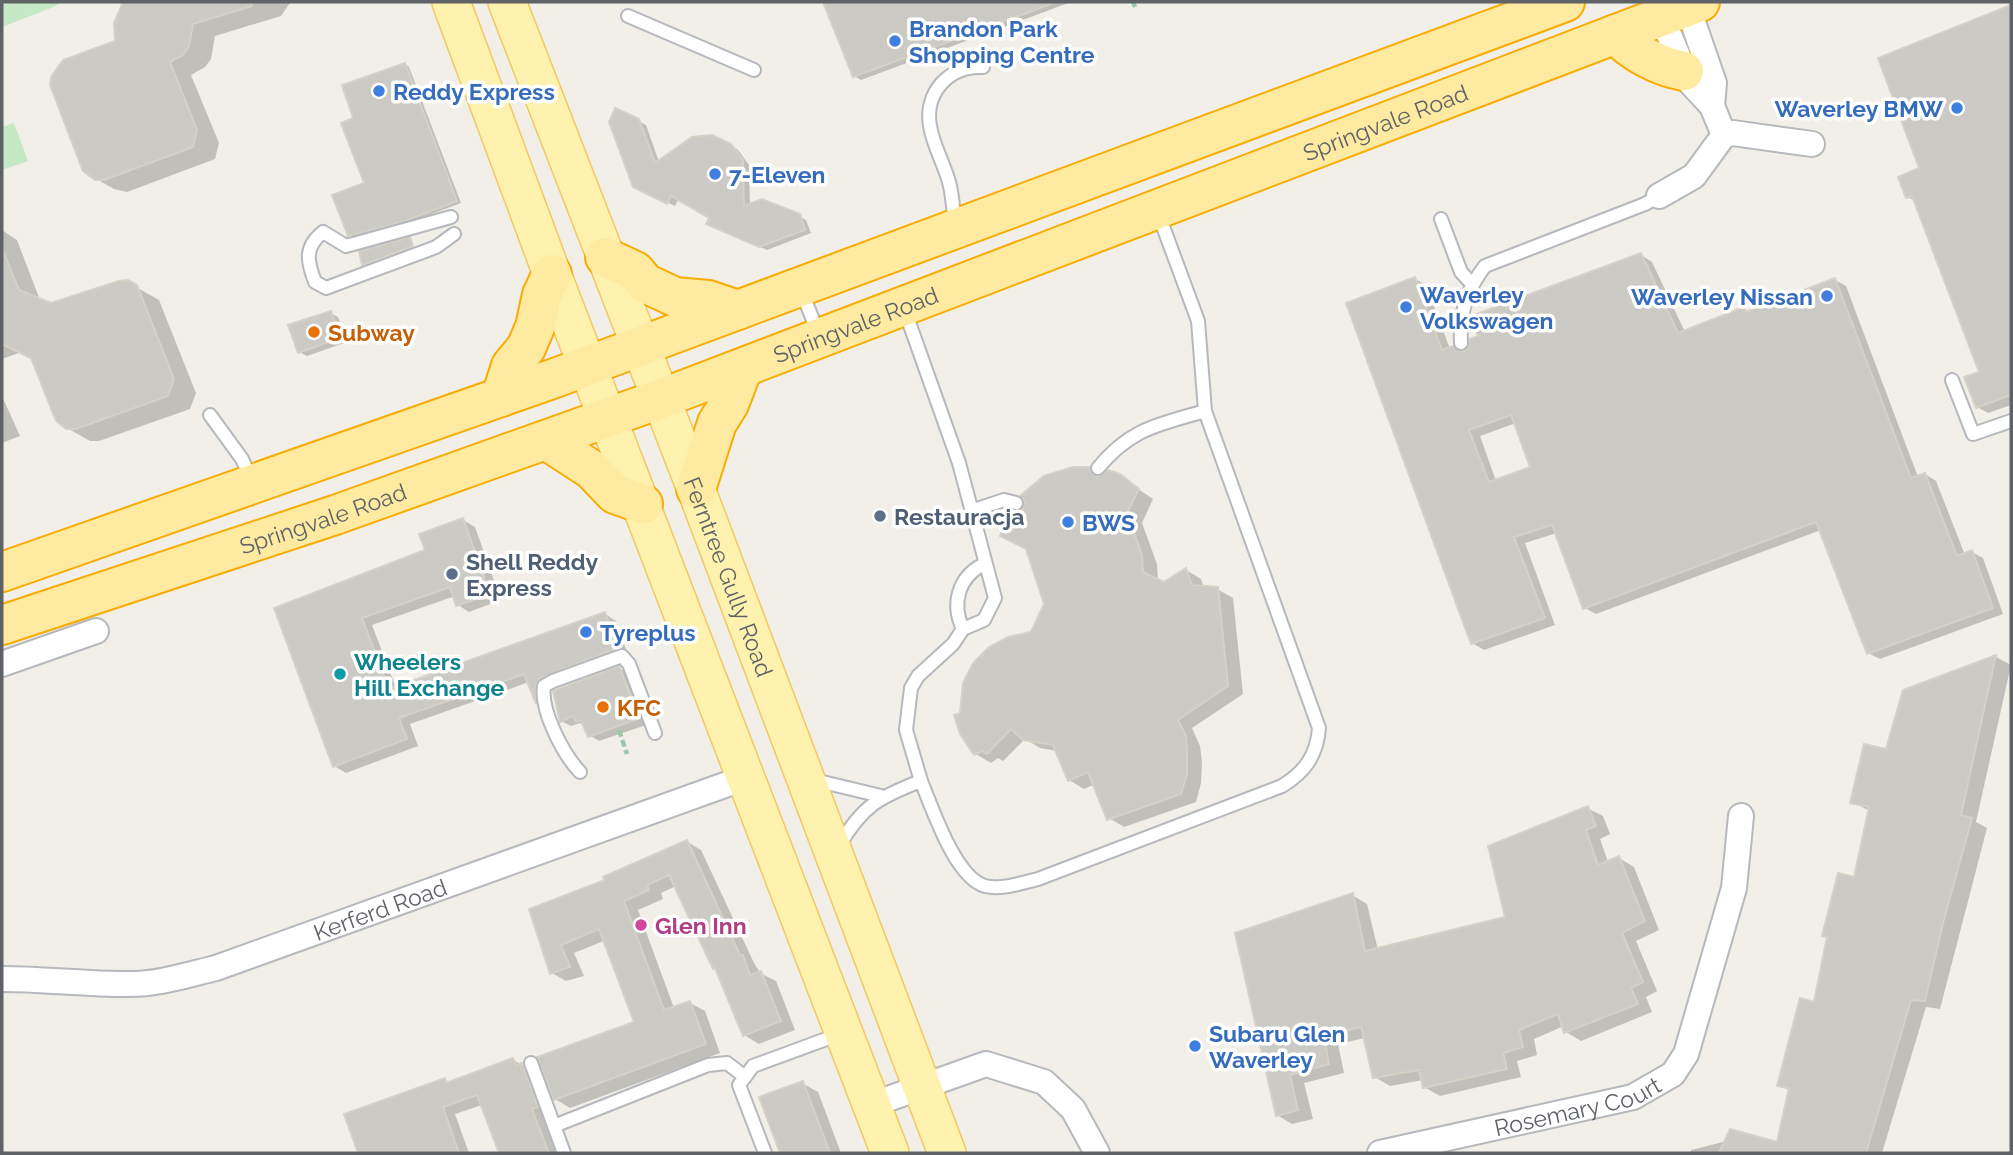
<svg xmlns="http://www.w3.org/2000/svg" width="2013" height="1155" font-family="Raleway,sans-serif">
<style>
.green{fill:#c5e8c5}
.shadow{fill:#0003;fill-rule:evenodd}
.building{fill:#cccac5;stroke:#d6d1c6;stroke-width:2;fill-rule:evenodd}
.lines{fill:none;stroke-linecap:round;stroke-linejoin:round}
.service-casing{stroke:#b5b8bc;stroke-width:16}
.minor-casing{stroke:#b5b8bc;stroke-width:28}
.primary-casing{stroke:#f2c960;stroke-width:40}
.trunk-casing{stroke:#f9ab00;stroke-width:42}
.path{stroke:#9cc7a9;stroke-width:4.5;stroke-dasharray:7 3.5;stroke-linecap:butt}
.service{stroke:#fff;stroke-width:12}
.minor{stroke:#fff;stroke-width:24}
.primary{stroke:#fff2af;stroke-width:37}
.trunk{stroke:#feeaa1;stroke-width:38}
.shop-dot{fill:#3f7fe0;stroke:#fff;stroke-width:2.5}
.food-dot{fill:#e8710a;stroke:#fff;stroke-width:2.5}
.service-dot{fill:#5c6f8a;stroke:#fff;stroke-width:2.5}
.culture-dot{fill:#0f9aa8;stroke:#fff;stroke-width:2.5}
.hotel-dot{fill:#d1479c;stroke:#fff;stroke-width:2.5}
.labels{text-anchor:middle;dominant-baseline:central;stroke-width:7;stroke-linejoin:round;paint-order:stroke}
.shop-label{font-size:23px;font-weight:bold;fill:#366cbe;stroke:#fff;text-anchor:start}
.street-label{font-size:23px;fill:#5f6368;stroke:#fff}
.food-label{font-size:23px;font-weight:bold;fill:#c56008;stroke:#fff;text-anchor:start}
.service-label{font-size:23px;font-weight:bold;fill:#4e5e75;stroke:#fff;text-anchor:start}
.culture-label{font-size:23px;font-weight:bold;fill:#0d838f;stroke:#fff;text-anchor:start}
.hotel-label{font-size:23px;font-weight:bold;fill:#b23c85;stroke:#fff;text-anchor:start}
</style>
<rect width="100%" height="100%" fill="#f1efe8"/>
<g class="green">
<path d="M2 2H60L56 6 2 27Z"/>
<path d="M14 123 28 161 2 170V127Z"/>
</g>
<g class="shadow">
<path d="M127 2 290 3 281 16 215 36 211 59 205 67 191 75 219 143 215 159 127 192 114 189 91 176Z"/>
<path d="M825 2H1071L861 80 854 76Z"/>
<path d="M2011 6V405L1988 413 1977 407 1981 373 1916 202 1908 197 1921 169 1880 59Z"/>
<path d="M405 64 409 67 461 203 410 222 354 238 349 235 366 184 356 119Z"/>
<path d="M638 121 646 125 659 162 730 145 738 150 749 165 750 205 799 216 806 220 811 233 767 250 715 227 711 217 679 198 675 206 642 190Z"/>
<path d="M2 230 17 240 40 300 51 305 127 282 159 300 196 393 190 409 99 441H90L67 428 33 360 19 353 2 359Z"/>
<path d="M1641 255 1652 262 1685 332 1744 309 1750 313 1835 280 1846 286 1918 477 1925 474 1936 481 1965 555 1972 552 1983 558 2003 614 1880 659 1868 653 1821 530 1596 614 1585 608 1557 533 1525 543 1555 625 1484 650 1472 643 1415 279 1426 285 1450 349 1463 353ZM1516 423 1532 468 1496 481 1480 436Z"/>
<path d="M330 313 338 317 347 342 307 356 299 352Z"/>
<path d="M2 396 20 436 2 443Z"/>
<path d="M1089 469 1101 476H1119L1153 499 1142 523 1157 564 1158 581 1164 584 1186 570 1201 579 1204 588 1217 589 1233 598 1243 694 1192 728 1200 746 1202 762 1201 783 1196 802 1124 827 1109 818 1095 784 1084 789 1069 780 1057 751 1040 748 1025 739 1003 761 998 758 991 763 976 754 962 714 1032 634 1046 604 1020 513 1026 506 1023 495Z"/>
<path d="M463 520 475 527 501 600 469 612 458 605 455 596 372 625 396 688 605 614 616 621 628 655 551 684 546 693 547 709 538 703 529 682 410 724 418 746 346 773 334 766 276 609 427 551Z"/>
<path d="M1996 657 2011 665 1976 822 1987 828 1940 1009 1926 1007 1882 1153H1691V1150L1727 1141 1778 1145 1790 1091 1779 1085 1815 1004 1856 879 1870 811 1852 802 1887 751 1905 691Z"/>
<path d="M619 668 629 674 649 724 599 741 589 735 586 726 580 723 571 726 561 721Z"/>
<path d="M1587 808 1603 816 1610 834 1600 839 1608 862 1619 858 1634 867 1659 930 1636 941 1657 991 1646 997 1652 1012 1581 1041 1566 1032 1564 1026 1534 1039 1537 1055 1517 1061 1521 1077 1440 1096 1424 1087 1423 1080 1390 1086 1375 1077 1365 1038 1338 1044 1344 1073 1304 1083 1313 1119 1292 1124 1277 1115 1237 934 1352 895 1367 904 1378 950 1507 918Z"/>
<path d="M686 841 701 850 754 963 760 973 776 981 795 1030 759 1044 744 1035 718 970 714 968 676 886 661 893 663 899 638 910 674 1008 690 1003 705 1011 720 1053 570 1108 555 1099 636 1023 606 940 574 953 584 976 566 981 552 973 531 910 607 881Z"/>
<path d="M513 1060 535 1072 558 1153H501L482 1105 455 1114 469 1153H360L346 1115 444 1079 451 1083Z"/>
<path d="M802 1083 818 1092 841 1153H782L761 1098Z"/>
</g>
<g class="building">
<path d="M123 2H251L252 6 193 24 189 46 183 55 170 62 197 130 193 147 104 180H95L83 171 50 85 51 77 63 60 115 41 114 23Z"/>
<path d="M823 2H1051V4L853 77Z"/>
<path d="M2011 5V395L1976 408 1964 377 1979 372 1912 196 1906 198 1898 177 1919 168 1878 58Z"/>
<path d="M405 63 457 201 405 221 348 236 332 195 364 183 341 123 353 118 342 85Z"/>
<path d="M615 108 639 119 655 163 692 137 712 135 731 144 743 160 744 206 762 199 800 214 805 230 759 247 706 224 709 218 671 196 667 204 633 187 609 122Z"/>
<path d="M410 237 413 246 362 265 359 251Z"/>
<path d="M2 248 19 290 51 303 119 281 128 280 137 285 174 379 168 396 76 429H66L56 421 31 358 2 344Z"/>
<path d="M1641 253 1678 333 1744 307 1746 312 1835 278 1911 478 1925 473 1957 556 1972 550 1993 608 1867 654 1816 522 1583 609 1552 525 1514 537 1545 618 1471 644 1346 303 1415 277 1442 350 1453 346 1462 352 1468 348 1470 339 1478 336 1471 316ZM1511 415 1530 467 1489 482 1469 430Z"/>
<path d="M331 311 340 338 298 353 288 325Z"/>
<path d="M1073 467H1089L1097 477 1108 470 1120 474 1139 489 1127 513 1142 555 1143 572 1164 582 1186 568 1192 585 1218 587 1228 686 1178 720 1186 736 1187 752V774L1181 794 1107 820 1088 772 1068 781 1053 745 1023 740 1011 729 987 754 982 751 974 755 960 734 954 715 960 713 963 683 973 663 989 647 1008 637 1031 632 1044 604 1026 549 1000 536 1010 511 1022 510 1025 501 1020 496 1044 476Z"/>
<path d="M463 518 490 594 456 606 450 587 362 618 389 689 605 612 617 648 540 678 535 686 536 704 524 674 399 718 407 739 333 767 274 608 425 550 419 534Z"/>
<path d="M1996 655 1961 815 1972 818 1943 923 1925 1001 1911 1000 1866 1153H1719L1730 1129 1777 1142 1789 1088 1777 1086 1800 998 1814 1002 1827 937 1822 936 1838 873 1854 877 1869 807 1850 803 1864 744 1886 749 1903 690Z"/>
<path d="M619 666 640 718 588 737 581 720 576 722 573 716 560 722 553 691Z"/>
<path d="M1588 806 1596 826 1586 830 1598 865 1619 856 1645 921 1622 933 1643 982 1631 988 1638 1004 1564 1033 1558 1014 1519 1030 1523 1047 1503 1053 1507 1069 1423 1088 1419 1070 1373 1078 1361 1027 1324 1036 1329 1064 1290 1075 1298 1110 1276 1116 1235 933 1353 893 1365 951 1505 917 1488 846Z"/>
<path d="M687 840 740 955H743L750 975 761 971 781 1021 743 1036 715 968 713 969 669 875 647 885 649 890 624 901 664 1010 690 1001 706 1044 554 1100 537 1057 634 1022 599 929 561 945 570 967 550 974 529 909 605 880 603 877Z"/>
<path d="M513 1058 516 1065 522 1063 538 1107 532 1109 549 1153H499L477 1095 443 1107 459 1153H358L344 1114 445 1078 446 1083Z"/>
<path d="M803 1081 830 1153H780L759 1097Z"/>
</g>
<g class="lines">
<g class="service-casing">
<g id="service">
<path d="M628 16 754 70"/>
<path d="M451 217 346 246 323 232C304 247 307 261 315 282L326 288 436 247 454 234"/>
<path d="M1441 219 1461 272 1471 283"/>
<path d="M955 225C953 211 953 196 949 182 944 164 933 145 930 126 924 92 950 65 983 67"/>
<path d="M801 290 819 335"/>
<path d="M905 311 959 463 995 598 984 620 963 629 953 644 918 676 911 688 906 730 921 781"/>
<path d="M1461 343C1459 313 1467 289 1485 266L1645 204 1659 196"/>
<path d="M1952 380 1973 434 2011 421"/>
<path d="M210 415 242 459 251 479"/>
<path d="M1098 468C1131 428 1158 425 1205 411"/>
<path d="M971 511 1004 500 1016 503"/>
<path d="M963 629C951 604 958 577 984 564"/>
<path d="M580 772C563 754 540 710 544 686L553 681 622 656 629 664 655 733"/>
<path d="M810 779 881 796"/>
<path d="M839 846C862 806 879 797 921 781 932 807 955 878 985 886 1002 890 1021 883 1038 879L1282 786C1305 772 1317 755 1319 728L1205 411 1198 321 1158 213"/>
<path d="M531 1063 564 1153"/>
<path d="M554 1126 708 1065 727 1063 745 1077"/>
<path d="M765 1153 739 1085 753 1066 840 1034"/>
</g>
</g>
<g class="minor-casing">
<g id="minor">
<path d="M1686 2 1714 83 1712 106"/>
<path d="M1657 6 1688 80 1712 106 1724 135"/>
<path d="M1659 196 1694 176 1724 135 1733 133 1812 144"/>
<path d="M2 664 96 631"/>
<path id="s1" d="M2 979C43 979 84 984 126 984 156 985 187 975 216 968L747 777"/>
<path d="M871 1105 986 1064 1044 1082 1073 1109 1097 1153"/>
<path id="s2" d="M1380 1153 1633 1097 1673 1074 1686 1054 1734 888 1741 816"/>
</g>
</g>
<g class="primary-casing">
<g id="primary">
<path d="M451 2 552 274 890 1153"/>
<path id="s3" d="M507 2 696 489 947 1153"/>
</g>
</g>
<g class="trunk-casing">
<g id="trunk">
<path d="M1616 34C1631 52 1660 67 1684 71"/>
<path d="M605 257 635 271 645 283 675 297 708 300 738 310"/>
<path d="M501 397 511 366 526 348 535 327 542 295 552 274"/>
<path d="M546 440 592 470 615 494 643 504"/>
<path d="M696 489 717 423 729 404 743 368"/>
<path d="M2 572 555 378 1565 2"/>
<path id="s4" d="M2 625 335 515 660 399 1700 2"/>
</g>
</g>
<g class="path">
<path d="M1133 2 1135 7"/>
<path d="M619 730 627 754"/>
</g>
<use href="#service" class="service"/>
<use href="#minor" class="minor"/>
<use href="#primary" class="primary"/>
<use href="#trunk" class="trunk"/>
</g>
<g class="shop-dot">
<circle cx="895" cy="41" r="7"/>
<circle cx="379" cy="91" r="7"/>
<circle cx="1957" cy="108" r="7"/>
<circle cx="715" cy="174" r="7"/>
<circle cx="1827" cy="296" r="7"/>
<circle cx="1406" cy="307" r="7"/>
<circle cx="1068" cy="522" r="7"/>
<circle cx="586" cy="632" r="7"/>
<circle cx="1195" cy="1046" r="7"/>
</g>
<g class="food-dot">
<circle cx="314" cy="332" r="7"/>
<circle cx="603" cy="707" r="7"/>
</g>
<g class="service-dot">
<circle cx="880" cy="516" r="7"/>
<circle cx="452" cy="574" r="7"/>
</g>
<circle class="culture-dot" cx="340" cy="674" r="7"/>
<circle class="hotel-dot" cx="641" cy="925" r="7"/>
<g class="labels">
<g class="shop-label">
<text x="909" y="28">Brandon Park<tspan x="909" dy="26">Shopping Centre</tspan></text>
<text x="393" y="91">Reddy Express</text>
<text x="1943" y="108" text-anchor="end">Waverley BMW</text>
<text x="729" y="174">7-Eleven</text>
<text x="1420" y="294">Waverley<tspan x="1420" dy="26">Volkswagen</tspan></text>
<text x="1813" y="296" text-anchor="end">Waverley Nissan</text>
<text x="1082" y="522">BWS</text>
<text x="600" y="632">Tyreplus</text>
<text x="1209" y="1033">Subaru Glen<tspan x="1209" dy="26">Waverley</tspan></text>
</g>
<g class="street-label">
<text stroke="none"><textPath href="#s4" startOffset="1472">Springvale Road</textPath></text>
<text stroke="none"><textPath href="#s4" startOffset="905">Springvale Road</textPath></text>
<text stroke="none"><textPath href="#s4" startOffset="338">Springvale Road</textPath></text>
<text stroke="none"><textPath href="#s3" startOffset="616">Ferntree Gully Road</textPath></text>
<text stroke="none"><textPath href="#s1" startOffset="390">Kerferd Road</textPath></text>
<text stroke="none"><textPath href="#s2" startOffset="203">Rosemary Court</textPath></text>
</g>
<g class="food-label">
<text x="328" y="332">Subway</text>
<text x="617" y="707">KFC</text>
</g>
<g class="service-label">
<text x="894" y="516">Restauracja</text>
<text x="466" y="561">Shell Reddy<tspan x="466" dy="26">Express</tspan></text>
</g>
<g class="culture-label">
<text x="354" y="661">Wheelers<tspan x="354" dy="26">Hill Exchange</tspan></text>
</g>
<g class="hotel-label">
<text x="655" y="925">Glen Inn</text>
</g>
</g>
<rect width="2013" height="1155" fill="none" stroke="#5f6368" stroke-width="7"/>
</svg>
